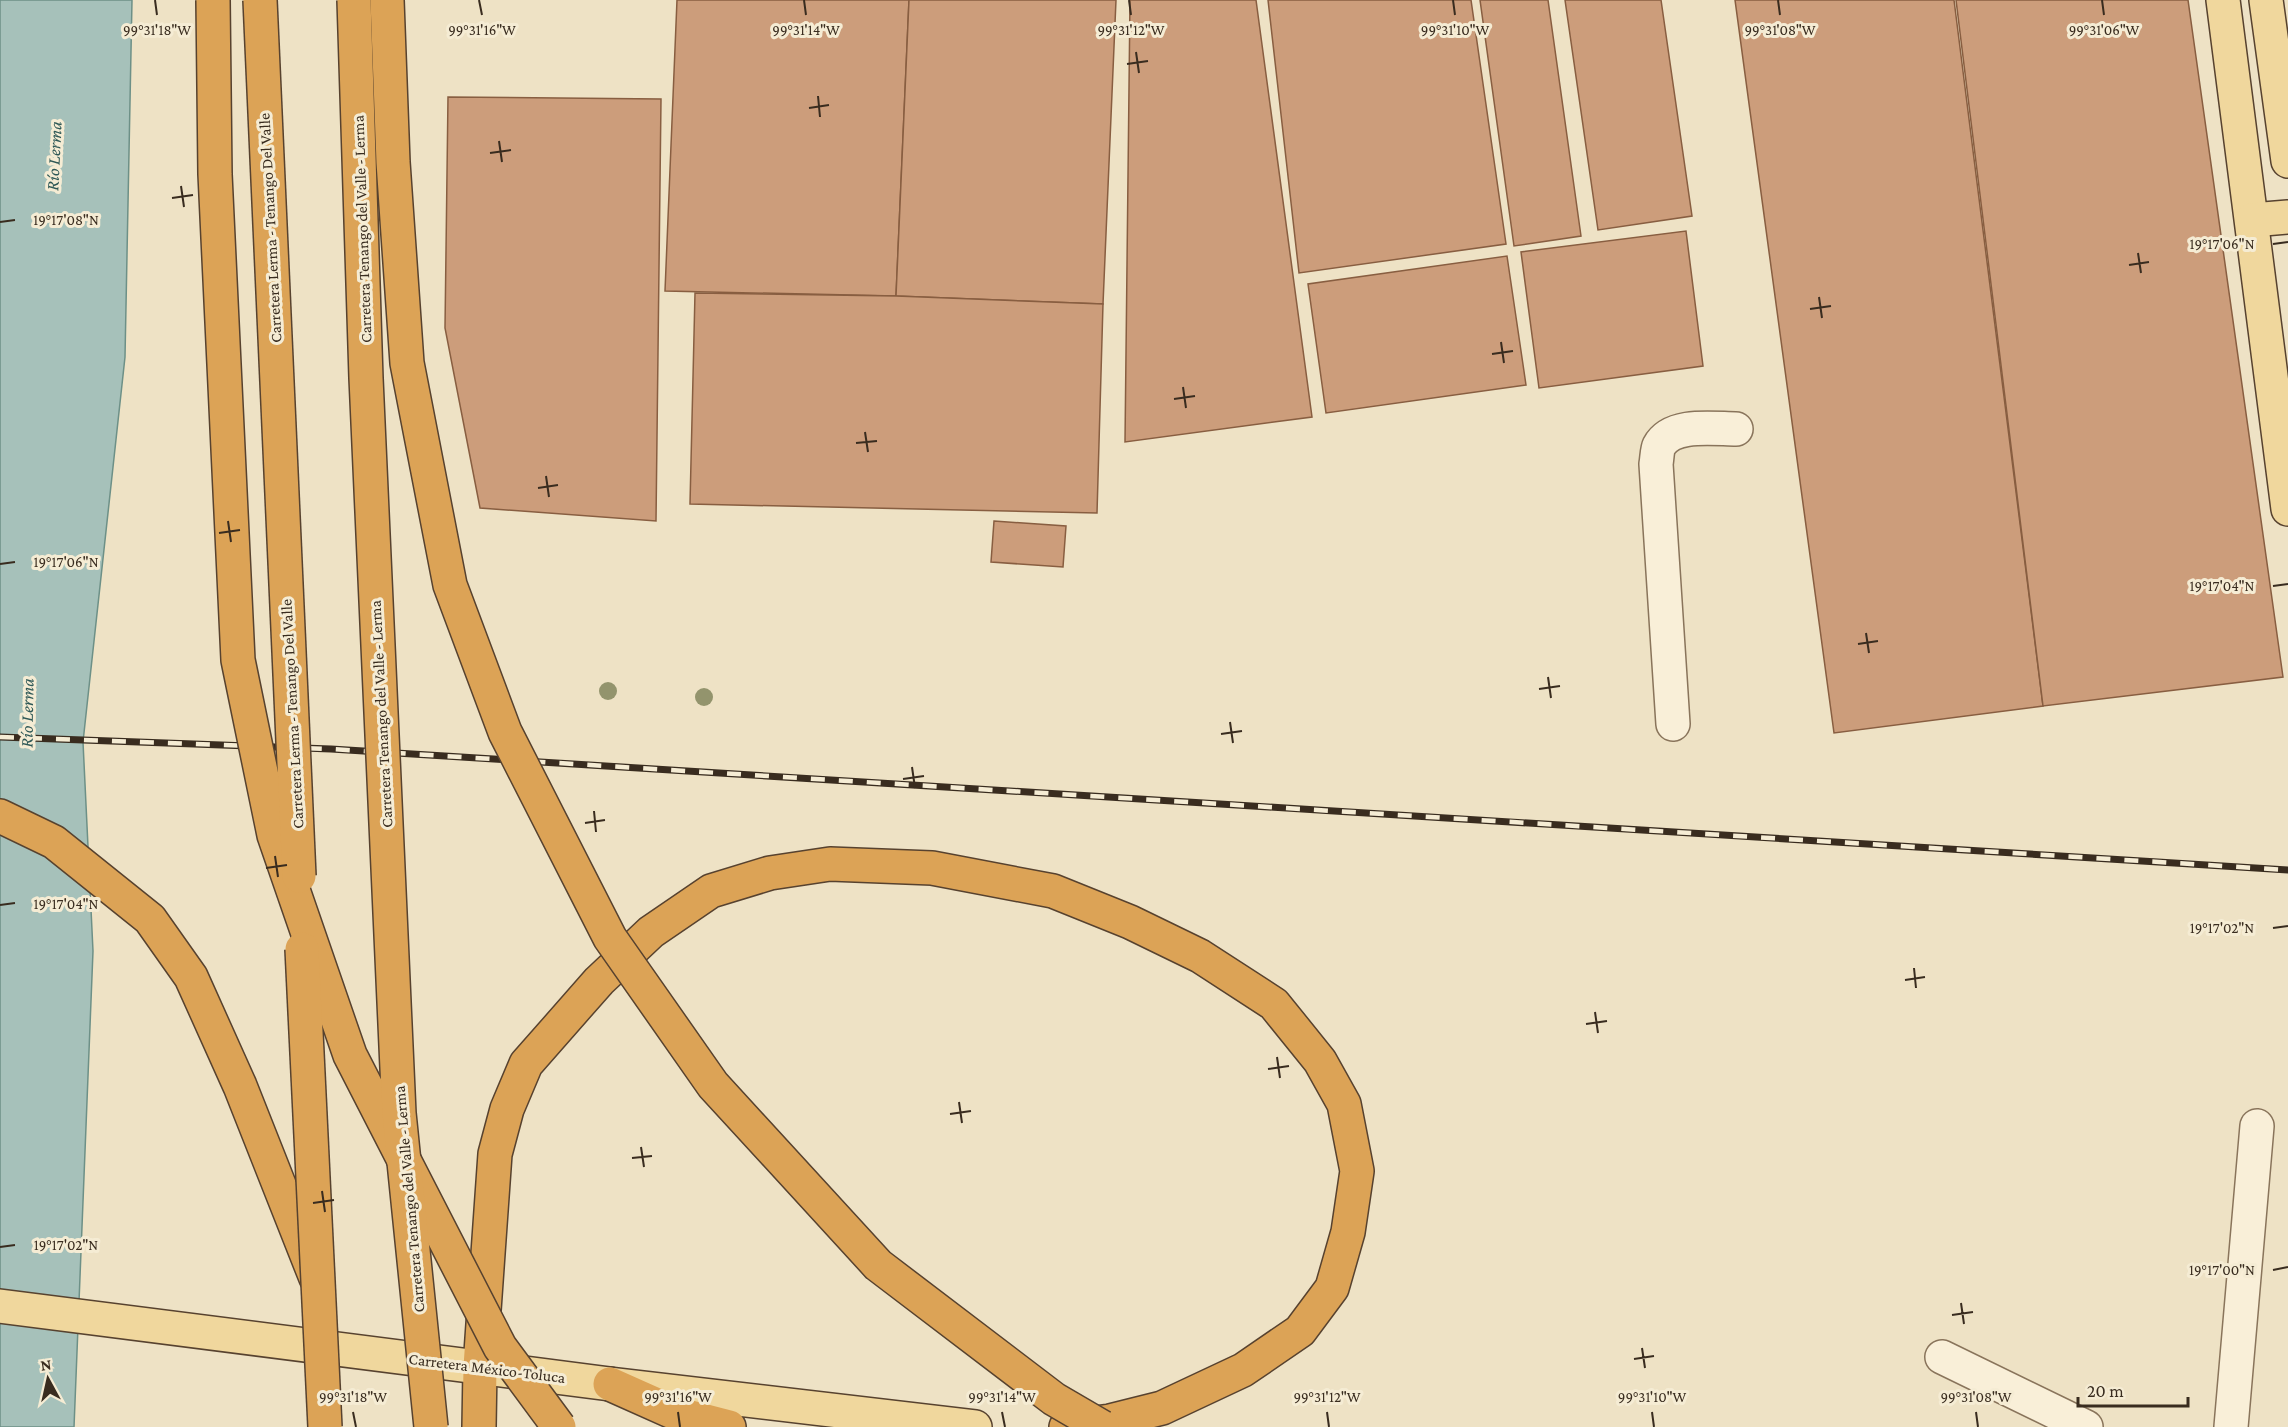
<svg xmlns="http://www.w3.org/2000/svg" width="2288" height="1427" font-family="'Crimson Pro',serif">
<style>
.water{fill:#a6c1ba;stroke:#6d9087;stroke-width:1.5}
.building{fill:#cc9d7b;stroke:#885e41;stroke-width:1.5}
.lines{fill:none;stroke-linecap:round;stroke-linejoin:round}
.minor-casing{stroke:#89745b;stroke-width:36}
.major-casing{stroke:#57422f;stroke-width:36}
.highway-casing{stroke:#57422f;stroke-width:36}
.minor{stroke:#f9efd8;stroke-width:33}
.major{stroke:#f0d79d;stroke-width:33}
.highway{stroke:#dca356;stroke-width:33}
.rail-casing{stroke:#392c1f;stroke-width:7}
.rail{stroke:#f5ecd4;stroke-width:4.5;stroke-dasharray:14;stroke-linecap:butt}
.highway-bridge-casing{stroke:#57422f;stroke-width:36;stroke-linecap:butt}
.highway-bridge{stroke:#dca356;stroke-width:33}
.tree{fill:#93946d}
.ticks{fill:none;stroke:#392c1f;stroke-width:2}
.labels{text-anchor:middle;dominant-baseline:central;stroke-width:6;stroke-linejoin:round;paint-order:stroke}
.street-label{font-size:16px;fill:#392c1f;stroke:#f5ecd4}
.water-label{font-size:18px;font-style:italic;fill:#2e5856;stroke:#f5ecd4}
.ticks-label{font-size:15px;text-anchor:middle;fill:#392c1f;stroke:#f5ecd4;stroke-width:6;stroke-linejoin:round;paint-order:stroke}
</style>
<rect width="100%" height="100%" fill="#eee2c5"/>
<path class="water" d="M0 0H132L125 357 83 742 93 951 74 1427H0Z"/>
<g class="building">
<path d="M677 0H909L896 296 665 291Z"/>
<path d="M909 0H1116L1103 304 896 296Z"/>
<path d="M1130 0H1256L1312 417 1125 442Z"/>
<path d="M1268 0H1471L1506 244 1299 273Z"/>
<path d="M1480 0H1548L1581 236 1514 246Z"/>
<path d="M1565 0H1661L1692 216 1598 230Z"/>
<path d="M1735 0H1954L2043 706 1834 733Z"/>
<path d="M1956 0H2188L2283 677 2043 706Z"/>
<path d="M448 97 661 99 656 521 480 508 445 328Z"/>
<path d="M1686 231 1703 366 1539 388 1521 252Z"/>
<path d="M1507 256 1526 385 1326 413 1308 284Z"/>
<path d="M695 293 896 296 1103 304 1097 513 690 504Z"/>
<path d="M994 521 1066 526 1063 567 991 562Z"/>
</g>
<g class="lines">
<g class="minor-casing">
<g id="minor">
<path d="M1673 724 1656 464C1657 459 1657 450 1659 446 1672 422 1715 429 1736 429"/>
<path d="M1942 1357 2086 1427"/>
<path d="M2231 1427 2257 1126"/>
</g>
</g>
<g class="major-casing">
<g id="major">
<path d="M2223 0 2288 509"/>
<path d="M2266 0 2288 161"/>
<path d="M2252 220 2288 217"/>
<path d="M0 1306 610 1384 975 1427"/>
</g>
</g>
<g class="highway-casing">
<g id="highway">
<path d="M0 816 54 842 150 919 191 977 240 1086 316 1278"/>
<path d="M610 1384 675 1413 729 1427"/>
<path d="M479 1427 480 1367 495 1154 507 1109 526 1064 599 981 651 932 711 891 770 873 830 864 932 868 1053 891 1130 922 1200 956 1274 1004 1320 1061 1344 1104 1357 1171 1348 1232 1332 1288 1300 1331 1243 1370 1162 1408 1110 1421 1066 1427"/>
</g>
</g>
<use href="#minor" class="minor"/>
<use href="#major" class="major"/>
<use href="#highway" class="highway"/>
<g class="rail-casing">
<path id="rail" d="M0 737 331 749 2288 870"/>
</g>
<use href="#rail" class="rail"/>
<g class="highway-bridge-casing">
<g id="highway-bridge">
<path d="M213 0 215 174 238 660 274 835 350 1055 500 1347 559 1427"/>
<path d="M260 0 299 876"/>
<path d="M354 0 366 378 399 1113 431 1427"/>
<path d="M387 0 393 162 407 363 450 585 505 732 610 938 713 1085 878 1265 1054 1399 1102 1427"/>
<path d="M302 949 325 1427"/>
</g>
</g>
<use href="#highway-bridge" class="highway-bridge"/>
</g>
<g class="tree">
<circle cx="608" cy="691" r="9"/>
<circle cx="704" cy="697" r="9"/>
</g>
<path class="ticks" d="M155 0 157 15M479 0 482 15M804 0 806 15M1129 0 1131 15M1453 0 1455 15M1778 0 1780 15M2102 0 2104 15M1136 52 1139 73M1127 64 1148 61M818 96 820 117M809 108 829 105M499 141 502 162M490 153 511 150M181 186 184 207M172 198 193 195M0 222 15 220M2273 244 2288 242M2138 253 2141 273M2129 265 2149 262M1819 297 1822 318M1810 309 1831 306M1501 342 1504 363M1492 354 1513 351M1183 387 1186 408M1174 399 1195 396M865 432 868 452M856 443 877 441M546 476 549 497M538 488 558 485M228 521 231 542M219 533 240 530M0 564 15 562M2273 586 2288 584M1866 633 1869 653M1858 644 1878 641M1548 677 1551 698M1539 689 1560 686M1230 722 1233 743M1221 734 1242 731M912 767 915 788M903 779 924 776M594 811 596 832M585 823 605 820M275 856 278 877M266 868 287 865M0 905 15 903M2273 928 2288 926M1914 968 1916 988M1905 980 1925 977M1595 1012 1598 1033M1586 1024 1607 1021M1277 1057 1280 1078M1268 1069 1289 1066M959 1102 962 1123M950 1114 971 1111M641 1147 644 1167M632 1158 652 1156M322 1191 325 1212M313 1203 334 1200M0 1247 15 1245M2273 1270 2288 1267M1961 1303 1964 1324M1952 1315 1973 1312M1642 1348 1645 1368M1634 1359 1654 1356M353 1412 356 1427M678 1412 680 1427M1002 1412 1005 1427M1327 1412 1329 1427M1652 1412 1654 1427M1976 1412 1978 1427"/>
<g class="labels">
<g class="street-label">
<text transform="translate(270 228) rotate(-93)">Carretera Lerma - Tenango Del Valle</text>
<text transform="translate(362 229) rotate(-92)">Carretera Tenango del Valle - Lerma</text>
<text transform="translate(292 714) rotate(-93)">Carretera Lerma - Tenango Del Valle</text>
<text transform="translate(381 714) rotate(-93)">Carretera Tenango del Valle - Lerma</text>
<text transform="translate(409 1199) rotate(-95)">Carretera Tenango del Valle - Lerma</text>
<text transform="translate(487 1368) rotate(7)">Carretera México-Toluca</text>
</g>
<g class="water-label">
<text transform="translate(54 156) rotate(-87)">Río Lerma</text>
<text transform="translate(27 713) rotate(-89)">Río Lerma</text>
</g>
</g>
<g class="ticks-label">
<text x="157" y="35">99°31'18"W</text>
<text x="482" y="35">99°31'16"W</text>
<text x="806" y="35">99°31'14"W</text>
<text x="1131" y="35">99°31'12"W</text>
<text x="1455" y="35">99°31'10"W</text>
<text x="1780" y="35">99°31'08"W</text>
<text x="2104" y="35">99°31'06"W</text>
<text x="66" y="225">19°17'08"N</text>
<text x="2222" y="249">19°17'06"N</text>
<text x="66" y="567">19°17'06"N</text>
<text x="2222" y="591">19°17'04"N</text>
<text x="66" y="909">19°17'04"N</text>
<text x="2222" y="933">19°17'02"N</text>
<text x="66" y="1250">19°17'02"N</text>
<text x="2222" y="1275">19°17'00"N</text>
<text x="353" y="1402">99°31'18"W</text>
<text x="678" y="1402">99°31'16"W</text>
<text x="1002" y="1402">99°31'14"W</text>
<text x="1327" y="1402">99°31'12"W</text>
<text x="1652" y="1402">99°31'10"W</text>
<text x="1976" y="1402">99°31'08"W</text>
</g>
<g transform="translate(48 1379) rotate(352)" stroke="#f5ecd4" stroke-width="4.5" paint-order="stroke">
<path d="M0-4.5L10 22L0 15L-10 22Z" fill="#392c1f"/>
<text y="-9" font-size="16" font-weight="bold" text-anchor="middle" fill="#392c1f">N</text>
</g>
<path d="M2078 1397v9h110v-9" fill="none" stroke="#392c1f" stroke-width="3"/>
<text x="2087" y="1397" font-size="18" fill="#392c1f" stroke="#f5ecd4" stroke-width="4.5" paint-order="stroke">20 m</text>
</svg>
